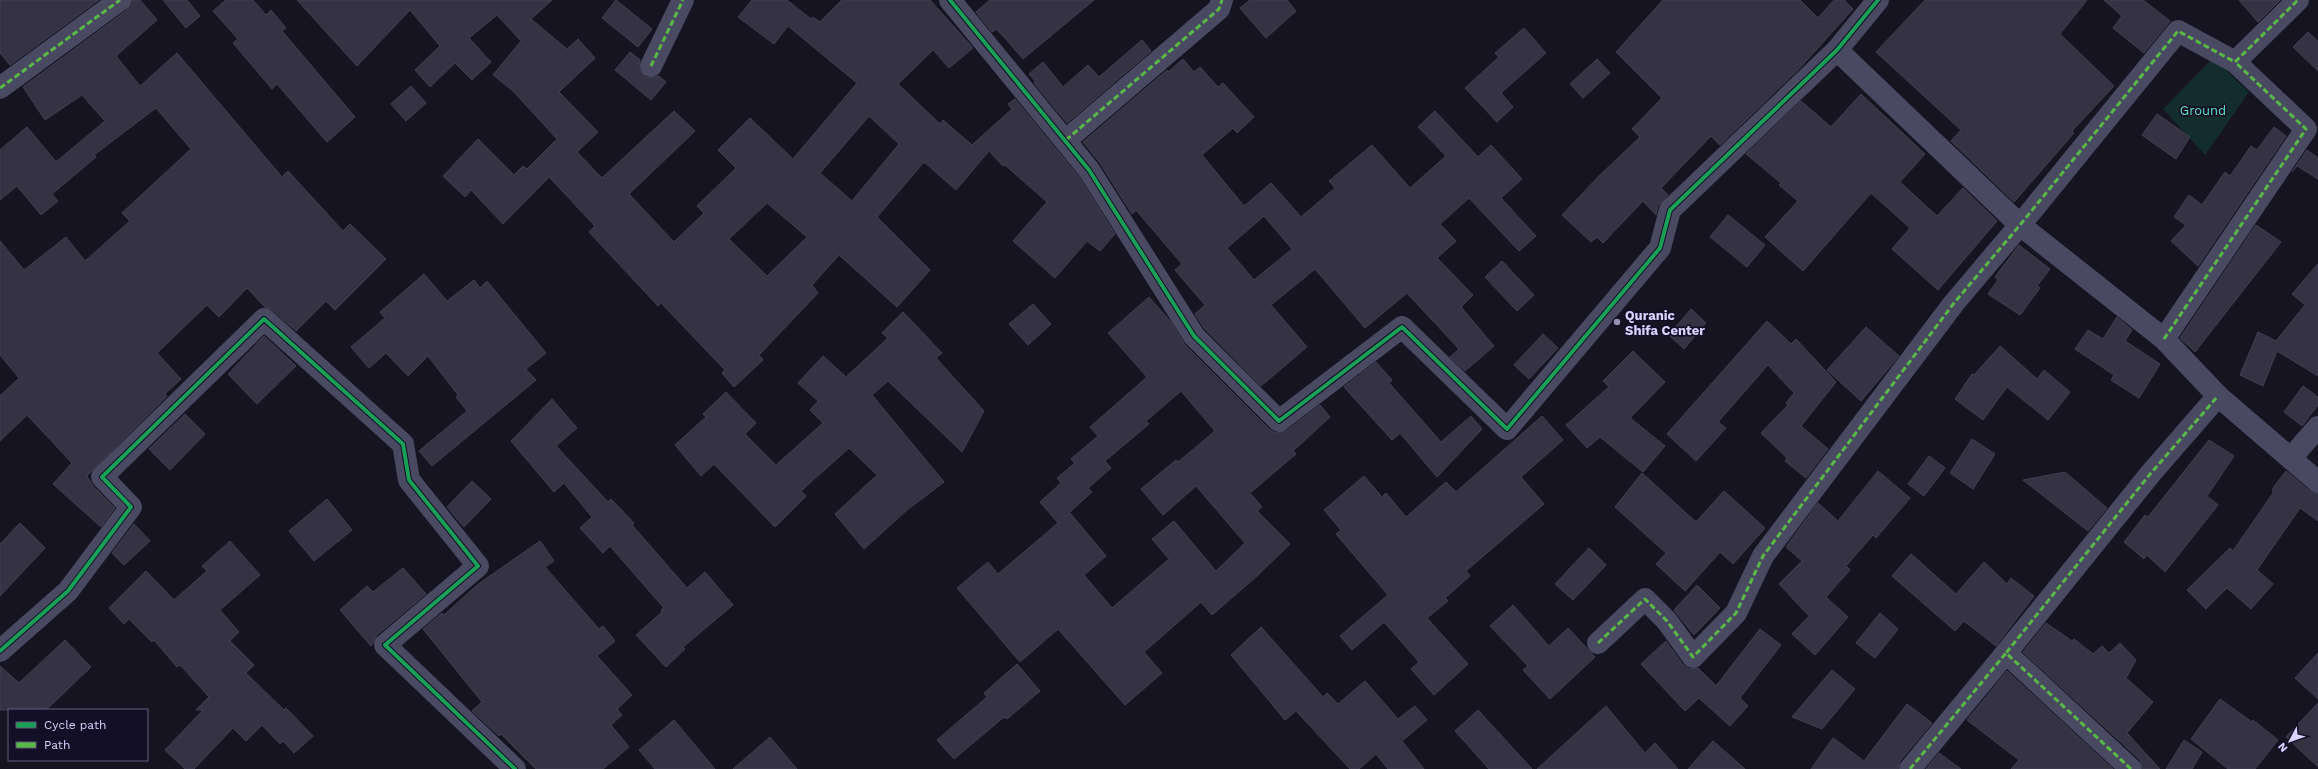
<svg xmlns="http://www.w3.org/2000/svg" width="2318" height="769" font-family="'Work Sans',sans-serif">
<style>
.green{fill:#132c2d}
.building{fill:#343243;stroke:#433f54;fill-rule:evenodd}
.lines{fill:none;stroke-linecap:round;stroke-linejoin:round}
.minor{stroke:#4a4962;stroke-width:22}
.quiet{stroke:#58b947;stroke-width:3;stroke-dasharray:6 3;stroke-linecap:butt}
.cycleway-casing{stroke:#130f26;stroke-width:6}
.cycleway{stroke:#1a9f57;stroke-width:4}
.poi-dot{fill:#9591b1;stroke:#130f26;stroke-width:1.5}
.labels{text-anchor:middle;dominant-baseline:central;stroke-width:3.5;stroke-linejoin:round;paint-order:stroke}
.park-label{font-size:13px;fill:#5fe0c0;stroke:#130f26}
.poi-label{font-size:13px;font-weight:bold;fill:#d9d4ff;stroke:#130f26;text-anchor:start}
</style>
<rect width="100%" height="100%" fill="#161421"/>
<path class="green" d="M2213 58 2249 92 2205 155 2163 109Z"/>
<g class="building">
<path d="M0 0H99L10 65 0 53Z"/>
<path d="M132 0H140L157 20 116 56 140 86 177 53 282 177 288 171 343 231 350 224 386 259 335 310 326 301 296 331 272 310 265 307 247 288 219 317 207 305 157 353 181 379 165 394 167 396 87 476 93 486 115 508 101 527 53 484 72 463 27 415 0 441V396L19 378 0 355V241L24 270 66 237 85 261 130 221 122 213 191 149 156 108 94 155 96 157 52 194 58 201 41 215 17 186 0 200V150L27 127 56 162 105 121 82 95 45 120 23 87 127 10Z"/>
<path d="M163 0H187L200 16 186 28Z"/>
<path d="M226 0H253L266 15 271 10 286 28 282 31 355 117 327 142 277 84 272 89 233 43 238 39 213 11Z"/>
<path d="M297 0H552L531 19 567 49 578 39 595 58 559 92 598 132 577 152 602 178 674 111 695 131 629 194 674 242 704 213 697 206 736 168 718 150 750 118 793 159 857 83 788 26 774 44 738 17 752 0H787L811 19 813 17 820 22 842 0H930L973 48 949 68 933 50 898 84 940 124 943 120 972 145 1012 109 1008 104 1015 99 1079 177 1115 234 1100 251 1087 241 1055 278 1013 241 1047 202 1005 165 1003 166 989 151 956 190 924 162 877 217 930 270 897 307 839 255 812 285 818 293 759 355 763 360 734 387 722 373 725 370 661 303 658 306 589 232 595 226 549 177 503 224 471 190 465 197 443 176 478 139 514 175 523 166 527 169 557 139 513 91 493 75 521 41 497 15 469 38 491 62 472 80 455 63 430 87 415 70 440 46 410 10 357 66ZM869 116 899 144 852 201 820 173ZM767 203 807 237 767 276 729 239Z"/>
<path d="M616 0 652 29 638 47 602 18Z"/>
<path d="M990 0H1094L1023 59 1004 37 996 29 992 32 976 12Z"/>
<path d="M1250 0H1287L1296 11 1266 38 1240 8Z"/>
<path d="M1663 0H1800L1818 18 1834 0H1844L1853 9 1799 69 1720 145 1711 136 1661 188 1668 195 1658 206 1656 215 1643 201 1603 243 1597 237 1591 242 1562 215 1598 177 1640 137 1632 129 1662 98 1616 52Z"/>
<path d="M1925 0H2087L2060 34 2114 86 2072 131 2074 133 2014 202 1951 141 1961 130 1876 52Z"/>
<path d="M2104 0H2143L2170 21 2144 53 2113 28 2122 16Z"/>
<path d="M2239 0H2280L2258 22Z"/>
<path d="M1524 28 1546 53 1501 93 1513 107 1497 122 1465 88 1499 57 1495 53Z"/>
<path d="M2308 32 2318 41V71L2293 47Z"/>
<path d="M1142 40 1151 51 1067 123 1034 83 1035 81 1029 74 1043 62 1063 87 1088 65 1099 77Z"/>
<path d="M630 52 640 60 639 67 645 77 652 78 659 76 666 82 651 100 615 70Z"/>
<path d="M1183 59 1194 72 1200 67 1218 87 1223 83 1254 117 1237 133 1233 128 1202 155 1244 206 1271 183 1301 217 1335 188 1329 181 1372 145 1410 188 1446 156 1418 127 1435 111 1478 157 1491 145 1522 179 1501 198 1536 236 1519 251 1469 198 1440 224 1456 241 1437 258 1473 295 1461 307 1494 346 1465 371 1450 357 1459 349 1407 293 1365 328 1315 269 1271 305 1307 347 1261 386 1204 328 1195 314 1205 305 1175 270 1182 264 1136 210 1132 214 1100 163 1083 142 1167 70 1168 72ZM1264 216 1292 249 1254 280 1227 248Z"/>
<path d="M1597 59 1610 73 1583 98 1570 84Z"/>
<path d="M411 86 426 103 406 121 391 104Z"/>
<path d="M1861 94 1925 154 1900 182 1937 216 1963 188 1997 221 1938 290 1892 249 1910 228 1871 193 1803 271 1765 237 1798 201 1779 185 1781 183 1746 154 1801 101 1831 127Z"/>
<path d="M2157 114 2190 137 2176 159 2142 135Z"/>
<path d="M2274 127 2286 136 2198 266 2171 241 2186 225 2174 217 2189 195 2202 205 2225 172 2230 176 2251 146 2257 150Z"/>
<path d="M2307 150 2318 158V179L2297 166 2292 172Z"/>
<path d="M1728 215 1765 245 1747 267 1710 237Z"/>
<path d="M2256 225 2281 242 2195 352 2180 338Z"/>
<path d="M2019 245 2050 269 2037 286 2040 288 2020 315 1988 294 1998 280 1995 277Z"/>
<path d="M1502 261 1534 295 1517 311 1485 277Z"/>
<path d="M2318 264V376L2277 351 2263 386 2240 375 2258 332 2276 341 2305 305 2292 294Z"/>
<path d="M424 274 447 301 474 280 480 288 487 281 546 353 526 369 536 380 432 466 419 451 467 411 456 397 458 395 428 356 408 376 386 353 369 368 351 347 385 318 380 312Z"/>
<path d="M1149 297 1171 322 1185 345 1270 430 1276 433 1286 431 1320 405 1330 417 1293 451 1296 454 1250 493 1262 507 1257 511 1290 544 1257 576 1212 615 1201 602 1144 652 1162 673 1125 705 1058 629 1020 662 957 588 988 562 998 574 1058 523 1040 502 1061 483 1057 478 1075 463 1071 459 1098 436 1090 427 1147 377 1108 333ZM1181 391 1215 431 1178 462 1176 460 1141 489 1163 515 1196 486 1245 543 1216 571 1174 521 1152 539 1169 559 1112 608 1084 575 1106 556 1070 513 1062 519 1092 492 1088 488 1111 468 1105 461 1149 424 1146 421Z"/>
<path d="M1033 304 1051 324 1028 345 1009 324Z"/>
<path d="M1691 309 1706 323 1684 349 1669 335Z"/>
<path d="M903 312 942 353 936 358 984 411 962 452 888 381 872 395 944 482 907 510 864 549 835 514 877 475 849 448 801 491 806 496 775 527 714 464 701 476 675 445 706 417 703 414 726 392 756 423 745 434 776 465 823 423 810 410 818 401 798 383 823 356 846 377 888 338 882 333Z"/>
<path d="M2117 317 2132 330 2125 341 2160 364 2139 398 2111 380 2114 375 2075 349 2088 330 2103 339Z"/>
<path d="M1767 321 1791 344 1796 339 1836 382 1801 426 1828 449 1806 478 1785 461 1787 458 1761 433 1788 405 1786 403 1794 393 1768 365 1718 422 1726 428 1696 461 1667 434Z"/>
<path d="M1866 327 1899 356 1861 401 1827 370Z"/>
<path d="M1543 334 1558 348 1529 379 1514 365Z"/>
<path d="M264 336 296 366 257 404 228 374Z"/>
<path d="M2000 346 2037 379 2044 370 2070 392 2048 420 2007 387 1983 420 1955 399 1972 374 1974 375Z"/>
<path d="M1633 351 1665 382 1630 418 1665 446 1643 472 1600 437 1587 448 1566 425 1609 387 1603 381Z"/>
<path d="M1376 362 1392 380 1389 383 1441 442 1471 416 1482 429 1437 477 1400 433 1392 440 1344 387Z"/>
<path d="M2303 386 2318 397V405L2302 426 2284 412Z"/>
<path d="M552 399 577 428 556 446 608 502 611 499 634 523 632 525 687 588 705 572 733 605 683 647 685 649 666 667 636 635 662 612 661 610 664 608 610 546 603 553 580 528 592 517 564 483 554 492 511 441Z"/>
<path d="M185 414 205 434 170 470 149 449Z"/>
<path d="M1542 416 1563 440 1521 477 1544 504 1466 571 1470 576 1445 598 1448 601 1427 618 1468 664 1434 695 1411 669 1419 662 1384 622 1352 650 1340 636 1388 595 1336 534 1341 530 1324 510 1364 476 1382 497 1386 493 1406 517 1446 482 1456 492Z"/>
<path d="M1972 439 1995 454 1973 489 1950 473Z"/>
<path d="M2209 440 2234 456 2207 496 2218 505 2165 572 2147 555 2144 559 2124 542 2145 515 2148 517Z"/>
<path d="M1929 456 1945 468 1924 496 1908 484Z"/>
<path d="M1878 471 1910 498 1876 538 1873 535 1846 566 1850 570 1826 597 1848 617 1815 655 1792 634 1809 616 1779 584 1802 561 1786 547 1818 503 1838 521Z"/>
<path d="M2286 471 2310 491 2318 494V521L2300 508 2257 570 2273 584 2251 609 2227 588 2206 609 2187 590 2230 548 2233 551 2273 493V488Z"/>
<path d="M2065 472 2107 508 2088 531 2023 480Z"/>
<path d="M1642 473 1696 522 1724 491 1765 528 1733 564 1720 552 1685 591 1656 564 1666 553 1615 507Z"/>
<path d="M472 481 491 499 464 527 447 507Z"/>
<path d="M327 499 352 530 314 561 289 531Z"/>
<path d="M20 523 45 548 0 596V544Z"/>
<path d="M134 524 150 541 124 565 112 553Z"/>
<path d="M230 541 260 575 220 610 239 632 230 641 254 665 246 673 284 710 286 708 313 736 294 753 283 741 280 744 262 725 246 741 233 728 194 769H185L165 750 203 710H196L209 697 180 665 177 667 154 640 152 642 129 619 124 624 109 608 146 571 174 600 207 571 202 566Z"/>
<path d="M540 541 554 561 545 567 599 629 603 626 615 641 597 656 632 695 617 709 622 715 611 725 629 747 603 769H536L501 734 499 736 472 711 482 702 423 629 442 613 444 615 477 585Z"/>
<path d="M1589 548 1606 565 1573 600 1555 584Z"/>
<path d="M1911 554 1956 594 1984 562 2007 584 2011 578 2034 596 1996 646 1964 621 1955 631 1892 576Z"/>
<path d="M403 568 426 594 377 635 371 646 340 610 367 586 373 592Z"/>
<path d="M1697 585 1720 608 1694 635 1674 610Z"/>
<path d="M1513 605 1549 646 1568 628 1595 657 1550 699 1523 670 1528 666 1490 626Z"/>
<path d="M1880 613 1898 629 1875 658 1856 643Z"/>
<path d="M2046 623 2072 641 2074 639 2093 654 2102 646 2109 653 2120 643 2136 660 2126 678 2153 702 2127 733 2160 769H2143L2140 760 2023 652Z"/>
<path d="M1261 627 1323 697 1327 693 1338 704 1365 681 1398 719 1415 706 1427 720 1402 741 1424 769H1388L1376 754 1359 769H1350L1296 711 1285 720 1231 655Z"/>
<path d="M1760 629 1781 645 1740 698 1748 706 1730 726 1699 698 1685 711 1641 664 1666 641 1683 665 1689 669 1698 668 1716 686Z"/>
<path d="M65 640 91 667 46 710H0V666L19 683Z"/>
<path d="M2318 653V699L2295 678Z"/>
<path d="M1017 664 1040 691 1007 719 1004 717 954 759 937 740 987 697 984 693Z"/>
<path d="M1832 670 1855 689 1822 729 1792 717Z"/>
<path d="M2007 671 2113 769H2011L2019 760 1967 720Z"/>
<path d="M2220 699 2252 722 2253 720 2278 740 2255 769H2228L2191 739Z"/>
<path d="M2318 703V767L2286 737Z"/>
<path d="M1907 704 1932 723 1900 761 1898 769H1811L1833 738 1864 761Z"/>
<path d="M1606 706 1645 753 1655 743 1678 769H1537Z"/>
<path d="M1478 710 1532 769H1489L1455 731Z"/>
<path d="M674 720 715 769H655L639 750Z"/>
<path d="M770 737 797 769H733Z"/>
<path d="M2184 740 2202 752 2192 769H2166Z"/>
<path d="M1713 741 1745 769H1688Z"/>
<path d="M1939 753 1961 769H1926Z"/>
</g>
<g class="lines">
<g class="minor">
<path d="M950 0 1089 170 1194 336 1279 421 1402 327 1507 429 1660 248 1670 210 1837 50 1878 0"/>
<path d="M1837 50 2020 225 2164 339 2218 396 2318 482"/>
<path d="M651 66 683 0"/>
<path d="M0 88 120 0"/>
<path d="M1066 140 1219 9 1222 0"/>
<path d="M2164 339 2306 129 2235 62"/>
<path d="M2291 458 2318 427"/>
<path d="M1598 643 1645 599 1667 621 1693 657 1736 613 1763 556 1954 303 2020 225 2178 31 2235 62 2298 0"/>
<path d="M0 651 68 591 131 507 102 477 264 319 403 444 409 480 478 566 385 645 515 769"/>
<path d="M1910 769 2006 653"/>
<path d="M2131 769 2006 653 2151 473 2218 396"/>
</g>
<g class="quiet">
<path d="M651 66 683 0"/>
<path d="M0 88 120 0"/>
<path d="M1066 140 1219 9 1222 0"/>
<path d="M2164 339 2306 129 2235 62"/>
<path d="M1598 643 1645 599 1667 621 1693 657 1736 613 1763 556 1954 303 2020 225 2178 31 2235 62 2298 0"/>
<path d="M1910 769 2006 653"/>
<path d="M2131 769 2006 653 2151 473 2218 396"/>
</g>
<g class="cycleway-casing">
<g id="cycleway">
<path d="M950 0 1089 170 1194 336 1279 421 1402 327 1507 429 1660 248 1670 210 1837 50 1878 0"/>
<path d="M0 651 68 591 131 507 102 477 264 319 403 444 409 480 478 566 385 645 515 769"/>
</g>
</g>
<use href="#cycleway" class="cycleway"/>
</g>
<circle class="poi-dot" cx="1617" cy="322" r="4"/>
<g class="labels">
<g class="park-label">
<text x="2203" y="110">Ground</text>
</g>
<g class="poi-label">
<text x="1625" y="315">Quranic<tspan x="1625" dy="15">Shifa Center</tspan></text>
</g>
</g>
<rect x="8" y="709" width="140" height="52" fill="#130f26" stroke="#625e7d"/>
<rect x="16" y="722" width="20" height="6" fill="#1a9f57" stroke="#625e7d"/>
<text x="44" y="729" font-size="12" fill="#d9d4ff">Cycle path</text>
<rect x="16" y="742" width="20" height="6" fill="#58b947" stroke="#625e7d"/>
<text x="44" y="749" font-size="12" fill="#d9d4ff">Path</text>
<g transform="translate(2290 741) rotate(229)" stroke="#130f26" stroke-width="3" paint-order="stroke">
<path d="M0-3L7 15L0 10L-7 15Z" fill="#d9d4ff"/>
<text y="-6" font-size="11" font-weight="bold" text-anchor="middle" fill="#d9d4ff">N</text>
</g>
</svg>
